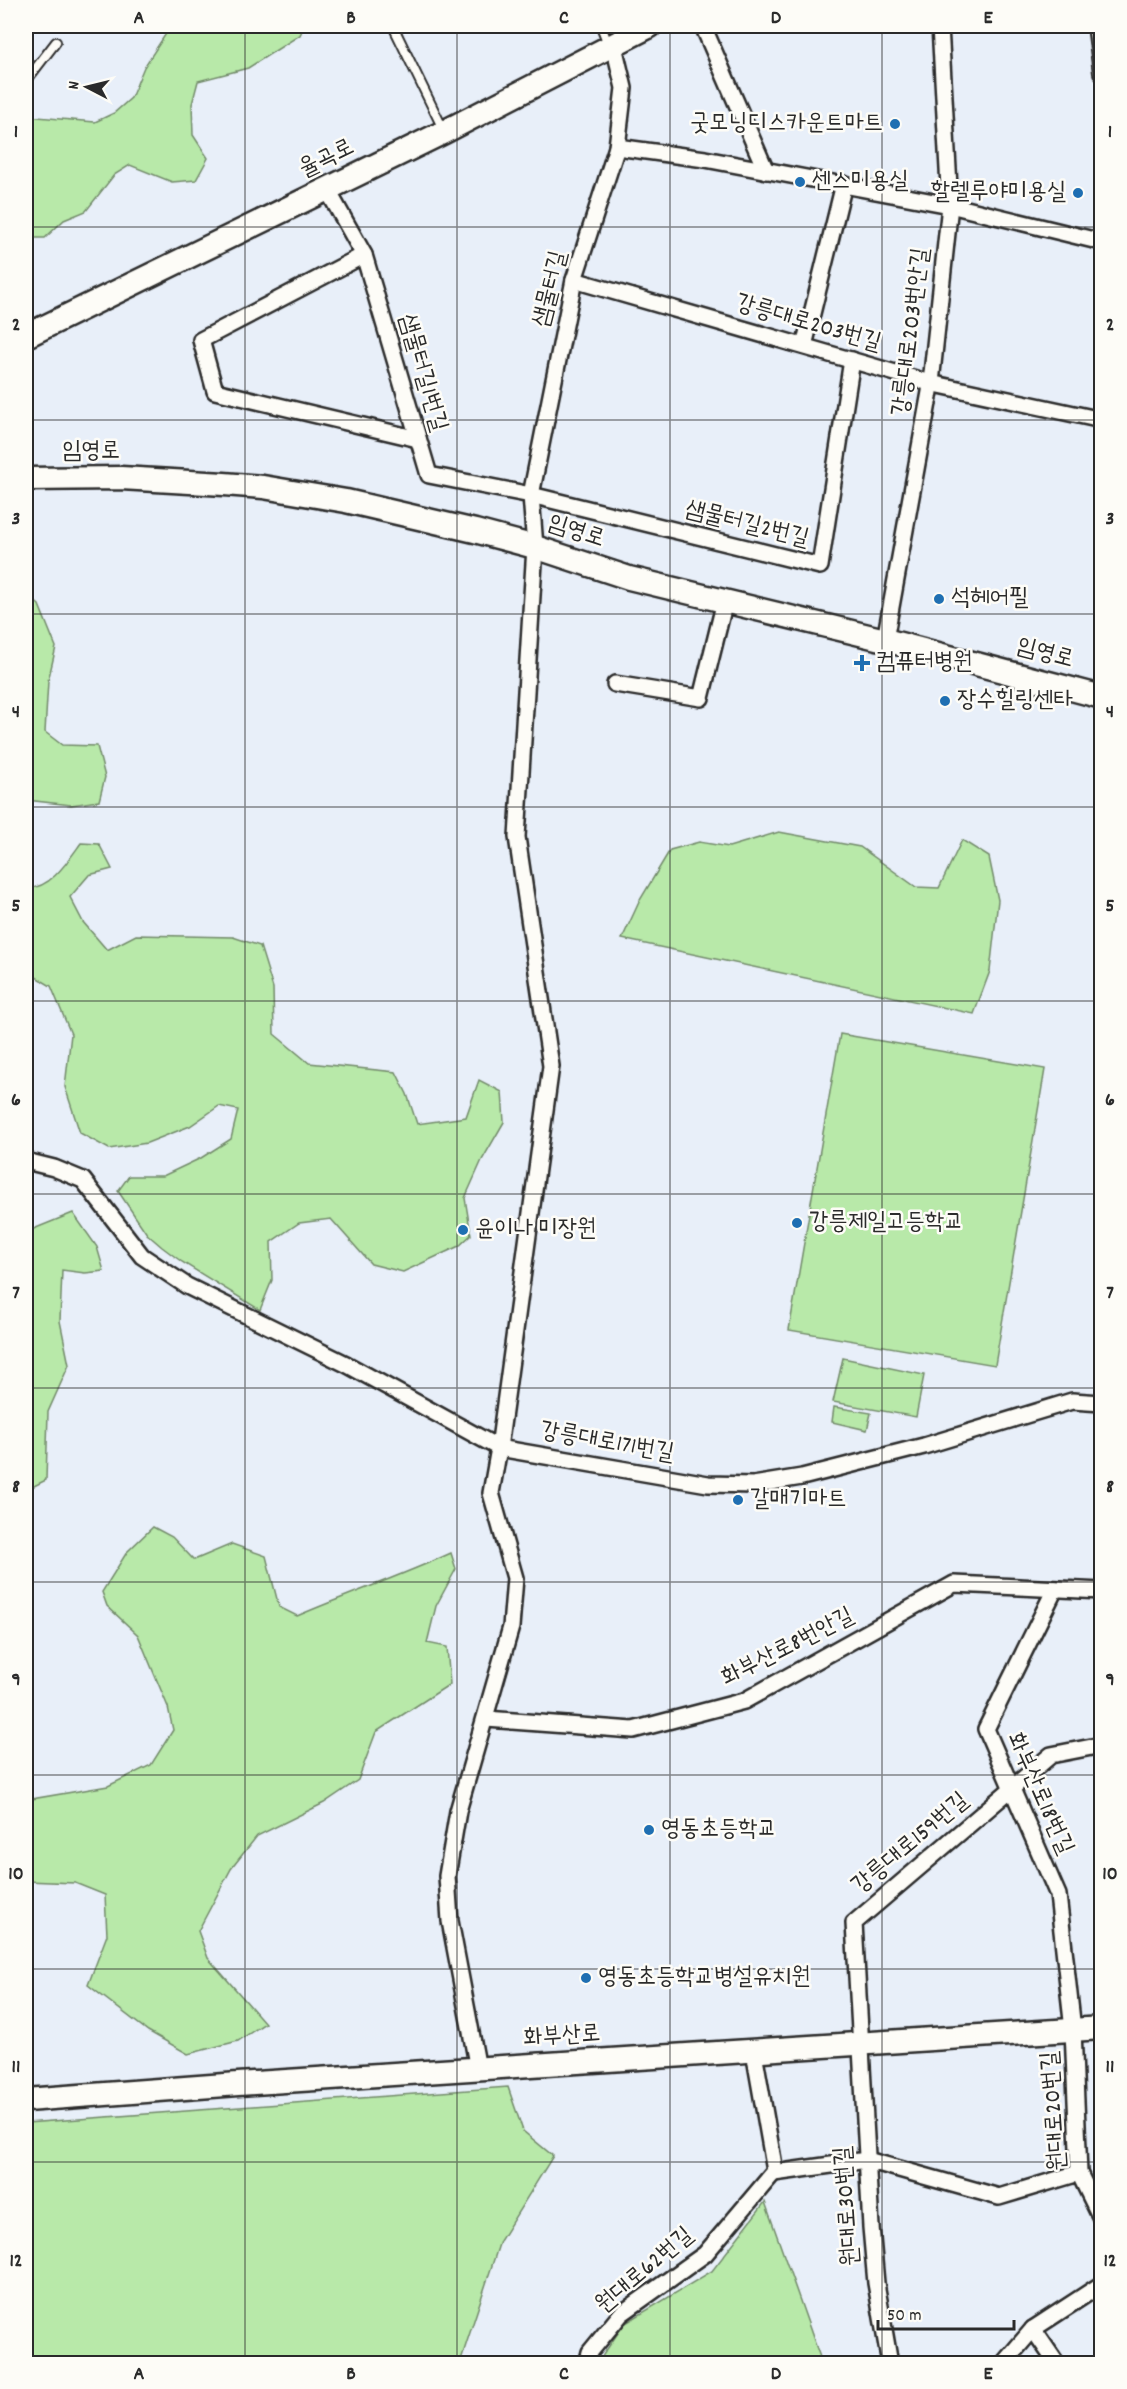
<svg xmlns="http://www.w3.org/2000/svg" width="1127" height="2389" font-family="Dekko,'Poor Story',sans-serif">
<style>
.green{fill:#b8e9a9;stroke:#728a6a;stroke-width:1.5}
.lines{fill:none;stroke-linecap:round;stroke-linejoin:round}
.lane-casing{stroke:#2b2b2b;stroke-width:12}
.street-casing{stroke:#2b2b2b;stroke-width:20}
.secondary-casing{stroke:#2b2b2b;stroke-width:27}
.lane{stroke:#fdfcf7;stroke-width:8}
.street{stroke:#fdfcf7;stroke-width:15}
.secondary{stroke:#fdfcf7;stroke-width:22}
.grid{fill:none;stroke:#2b2b2b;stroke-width:1.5;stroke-opacity:0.55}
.poi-dot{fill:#1f6fb2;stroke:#fdfcf7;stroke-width:2}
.labels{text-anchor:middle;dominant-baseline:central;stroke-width:5;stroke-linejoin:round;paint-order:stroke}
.poi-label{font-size:24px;fill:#2b2b2b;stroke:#fdfcf7;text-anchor:start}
.street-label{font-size:24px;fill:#2b2b2b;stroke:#fdfcf7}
.neatline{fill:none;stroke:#2b2b2b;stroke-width:2}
.grid-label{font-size:20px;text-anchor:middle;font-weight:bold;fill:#2b2b2b}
</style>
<rect width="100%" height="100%" fill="#e8eff9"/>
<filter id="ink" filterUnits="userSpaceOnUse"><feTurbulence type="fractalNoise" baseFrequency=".0167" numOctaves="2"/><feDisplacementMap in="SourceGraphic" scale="12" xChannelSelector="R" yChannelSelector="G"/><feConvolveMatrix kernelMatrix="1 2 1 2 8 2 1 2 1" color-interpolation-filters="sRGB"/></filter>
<g filter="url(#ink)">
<g class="green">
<path d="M171 26H304L300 35 248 68 198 81 192 104 193 135 208 158 196 180 172 182 130 165 114 175 86 211 64 220 45 238H26V116L95 122 114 113 131 98 144 67Z"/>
<path d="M26 594 39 605 56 647 48 681 45 732 62 745 97 746 105 777 99 801 71 805 26 800Z"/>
<path d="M779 832 860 847 916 887 939 888 962 840 989 857 998 900 990 971 974 1014 622 939 640 900 670 850 699 842 729 847Z"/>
<path d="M81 843 99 844 112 869 89 875 70 897 83 922 107 950 136 935 233 937 260 946 273 988 274 1034 309 1063 396 1072 407 1094 417 1124 466 1117 479 1080 502 1092 504 1122 482 1160 465 1198 471 1235 459 1246 403 1272 371 1264 331 1219 299 1223 271 1242 272 1280 260 1310 182 1262 162 1247 147 1234 118 1191 129 1176H163L201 1158 231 1139 238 1110 219 1106 190 1126 147 1143 109 1149 80 1133 65 1087 71 1034 51 986 26 971V888C50 890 68 861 81 843Z"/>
<path d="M840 1034 1045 1069 995 1365 789 1330Z"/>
<path d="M73 1213 97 1247 104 1271 85 1273 62 1270 60 1321 69 1365 48 1412 46 1480 26 1490V1232Z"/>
<path d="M843 1358 924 1375 916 1417 833 1402Z"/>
<path d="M834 1407 871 1413 867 1430 832 1422Z"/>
<path d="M153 1527 172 1537 194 1560 232 1544 266 1556 279 1607 297 1616C348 1594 401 1576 451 1553L456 1569 436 1606 427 1643 447 1647 450 1684 376 1732 358 1780 324 1803 257 1836 231 1869 198 1931 208 1958 265 2023 238 2041 188 2054 148 2031 88 1985 107 1935 105 1895 75 1883 26 1881V1800L108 1786 151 1765 173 1730 168 1707 138 1635 107 1606 102 1592 127 1552Z"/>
<path d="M508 2087 523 2131 553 2156 500 2241 460 2363H26V2123Z"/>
<path d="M765 2202 822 2363H600L603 2355 624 2324 712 2271Z"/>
</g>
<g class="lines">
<g class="lane-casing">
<g id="lane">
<path d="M393 26 444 131"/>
<path d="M601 26 608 44"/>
<path d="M26 81 56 42"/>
</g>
</g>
<g class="street-casing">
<g id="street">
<path d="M703 26 766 171"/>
<path d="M1096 26 1102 73"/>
<path d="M617 147 705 159 950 205 1102 242"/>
<path d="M327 189 364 255 429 475 531 495 820 566 852 360"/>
<path d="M364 255 201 340 215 391 418 439"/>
<path d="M574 280 930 383 1102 420"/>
<path d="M804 346 844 184"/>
<path d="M885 640 930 392 950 205 940 26"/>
<path d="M615 684 701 698 725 601"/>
<path d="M26 1161 54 1168 83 1180 142 1256 187 1286 346 1364 499 1448 708 1484 753 1485 802 1477 924 1446 1072 1401 1102 1403"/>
<path d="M1055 1589 986 1729 1058 1895 1073 2030 1079 2173 1102 2220"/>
<path d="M486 1719 633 1730 744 1701 954 1584 1102 1591"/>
<path d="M478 2069 450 1921 447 1876 458 1811 511 1627 515 1578 491 1493 499 1448 551 1066 517 837 535 547 531 495 574 280 617 147 624 88 614 46"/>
<path d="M774 2173 867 2160 999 2197 1079 2173"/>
<path d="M1033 2329 1057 2364"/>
<path d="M587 2364 590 2352 621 2314 705 2254 775 2171 754 2052"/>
<path d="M890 2364 876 2283 871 2227 854 1923 1051 1755 1102 1745"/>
<path d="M1003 2364 1033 2329 1102 2284"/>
</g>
</g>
<g class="secondary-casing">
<g id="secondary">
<path d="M26 336 444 132 650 26"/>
<path d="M26 479 121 478 224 484 263 487 346 501 475 531 535 547 629 578 885 640 1102 697"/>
<path d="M26 2100 238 2084 1102 2028"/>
</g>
</g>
<use href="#lane" class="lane"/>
<use href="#street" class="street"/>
<use href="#secondary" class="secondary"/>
</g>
</g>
<path class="grid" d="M245 26V2364M457 26V2364M670 26V2364M882 26V2364M26 227H1102M26 420H1102M26 614H1102M26 807H1102M26 1001H1102M26 1194H1102M26 1388H1102M26 1582H1102M26 1775H1102M26 1969H1102M26 2162H1102"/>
<g class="poi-dot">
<circle cx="895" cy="124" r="6"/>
<circle cx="800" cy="182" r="6"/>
<circle cx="1078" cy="193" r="6"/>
<circle cx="939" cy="599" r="6"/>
<path d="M859 654h6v6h6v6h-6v6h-6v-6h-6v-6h6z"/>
<circle cx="945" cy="701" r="6"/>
<circle cx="797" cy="1223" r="6"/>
<circle cx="463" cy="1230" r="6"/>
<circle cx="738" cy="1500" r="6"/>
<circle cx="649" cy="1830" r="6"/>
<circle cx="586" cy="1978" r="6"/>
</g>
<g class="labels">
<g class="poi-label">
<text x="883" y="124" text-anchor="end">굿모닝디스카운트마트</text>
<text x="812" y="182">센스미용실</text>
<text x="1066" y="193" text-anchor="end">할렐루야미용실</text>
<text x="951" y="599">석헤어필</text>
<text x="876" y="663">컴퓨터병원</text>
<text x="957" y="701">장수힐링센타</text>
<text x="809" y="1223">강릉제일고등학교</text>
<text x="475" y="1230">윤이나 미장원</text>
<text x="750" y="1500">갈매기마트</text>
<text x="661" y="1830">영동초등학교</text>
<text x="598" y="1978">영동초등학교병설유치원</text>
</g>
<g class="street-label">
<text transform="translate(327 159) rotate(-26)">율곡로</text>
<text transform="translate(551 289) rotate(-76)">샘물터길</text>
<text transform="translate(808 324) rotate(16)">강릉대로203번길</text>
<text transform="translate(912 332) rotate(-83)">강릉대로203번안길</text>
<text transform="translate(422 373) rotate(74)">샘물터길1번길</text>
<text x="91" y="452">임영로</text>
<text transform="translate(747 525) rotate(14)">샘물터길2번길</text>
<text transform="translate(576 532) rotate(18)">임영로</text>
<text transform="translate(1045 654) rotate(15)">임영로</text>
<text transform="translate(607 1443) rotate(10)">강릉대로171번길</text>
<text transform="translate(788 1648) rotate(-27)">화부산로8번안길</text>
<text transform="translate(1039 1794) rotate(66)">화부산로18번길</text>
<text transform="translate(911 1844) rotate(-40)">강릉대로159번길</text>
<text transform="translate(562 2037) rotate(-4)">화부산로</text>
<text transform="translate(1055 2111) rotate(-94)">원대로20번길</text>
<text transform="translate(848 2206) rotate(-94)">원대로30번길</text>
<text transform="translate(645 2271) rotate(-40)">원대로62번길</text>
</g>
</g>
<rect width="1127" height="2389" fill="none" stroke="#fdfcf7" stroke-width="66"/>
<g transform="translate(87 87) rotate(277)" stroke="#fdfcf7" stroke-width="4.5" paint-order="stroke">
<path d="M0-4.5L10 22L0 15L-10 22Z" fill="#2b2b2b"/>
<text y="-9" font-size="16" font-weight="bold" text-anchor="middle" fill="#2b2b2b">N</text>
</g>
<path d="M878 2320v9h136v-9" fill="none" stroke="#2b2b2b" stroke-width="3"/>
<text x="887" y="2320" font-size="18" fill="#2b2b2b" stroke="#fdfcf7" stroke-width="4.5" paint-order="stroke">50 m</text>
<rect x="33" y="33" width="1061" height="2323" class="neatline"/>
<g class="grid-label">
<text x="139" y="23">A</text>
<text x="351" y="23">B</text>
<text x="564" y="23">C</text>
<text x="776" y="23">D</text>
<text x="988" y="23">E</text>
<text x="16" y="137">1</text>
<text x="1110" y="137">1</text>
<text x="16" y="330">2</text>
<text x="1110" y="330">2</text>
<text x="16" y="524">3</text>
<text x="1110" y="524">3</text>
<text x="16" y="717">4</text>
<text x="1110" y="717">4</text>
<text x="16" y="911">5</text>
<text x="1110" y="911">5</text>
<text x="16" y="1105">6</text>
<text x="1110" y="1105">6</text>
<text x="16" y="1298">7</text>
<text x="1110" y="1298">7</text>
<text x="16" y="1492">8</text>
<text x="1110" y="1492">8</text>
<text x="16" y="1685">9</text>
<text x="1110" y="1685">9</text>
<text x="16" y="1879">10</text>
<text x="1110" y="1879">10</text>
<text x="16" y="2072">11</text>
<text x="1110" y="2072">11</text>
<text x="16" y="2266">12</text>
<text x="1110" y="2266">12</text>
<text x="139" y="2379">A</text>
<text x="351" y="2379">B</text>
<text x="564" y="2379">C</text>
<text x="776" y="2379">D</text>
<text x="988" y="2379">E</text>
</g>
</svg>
